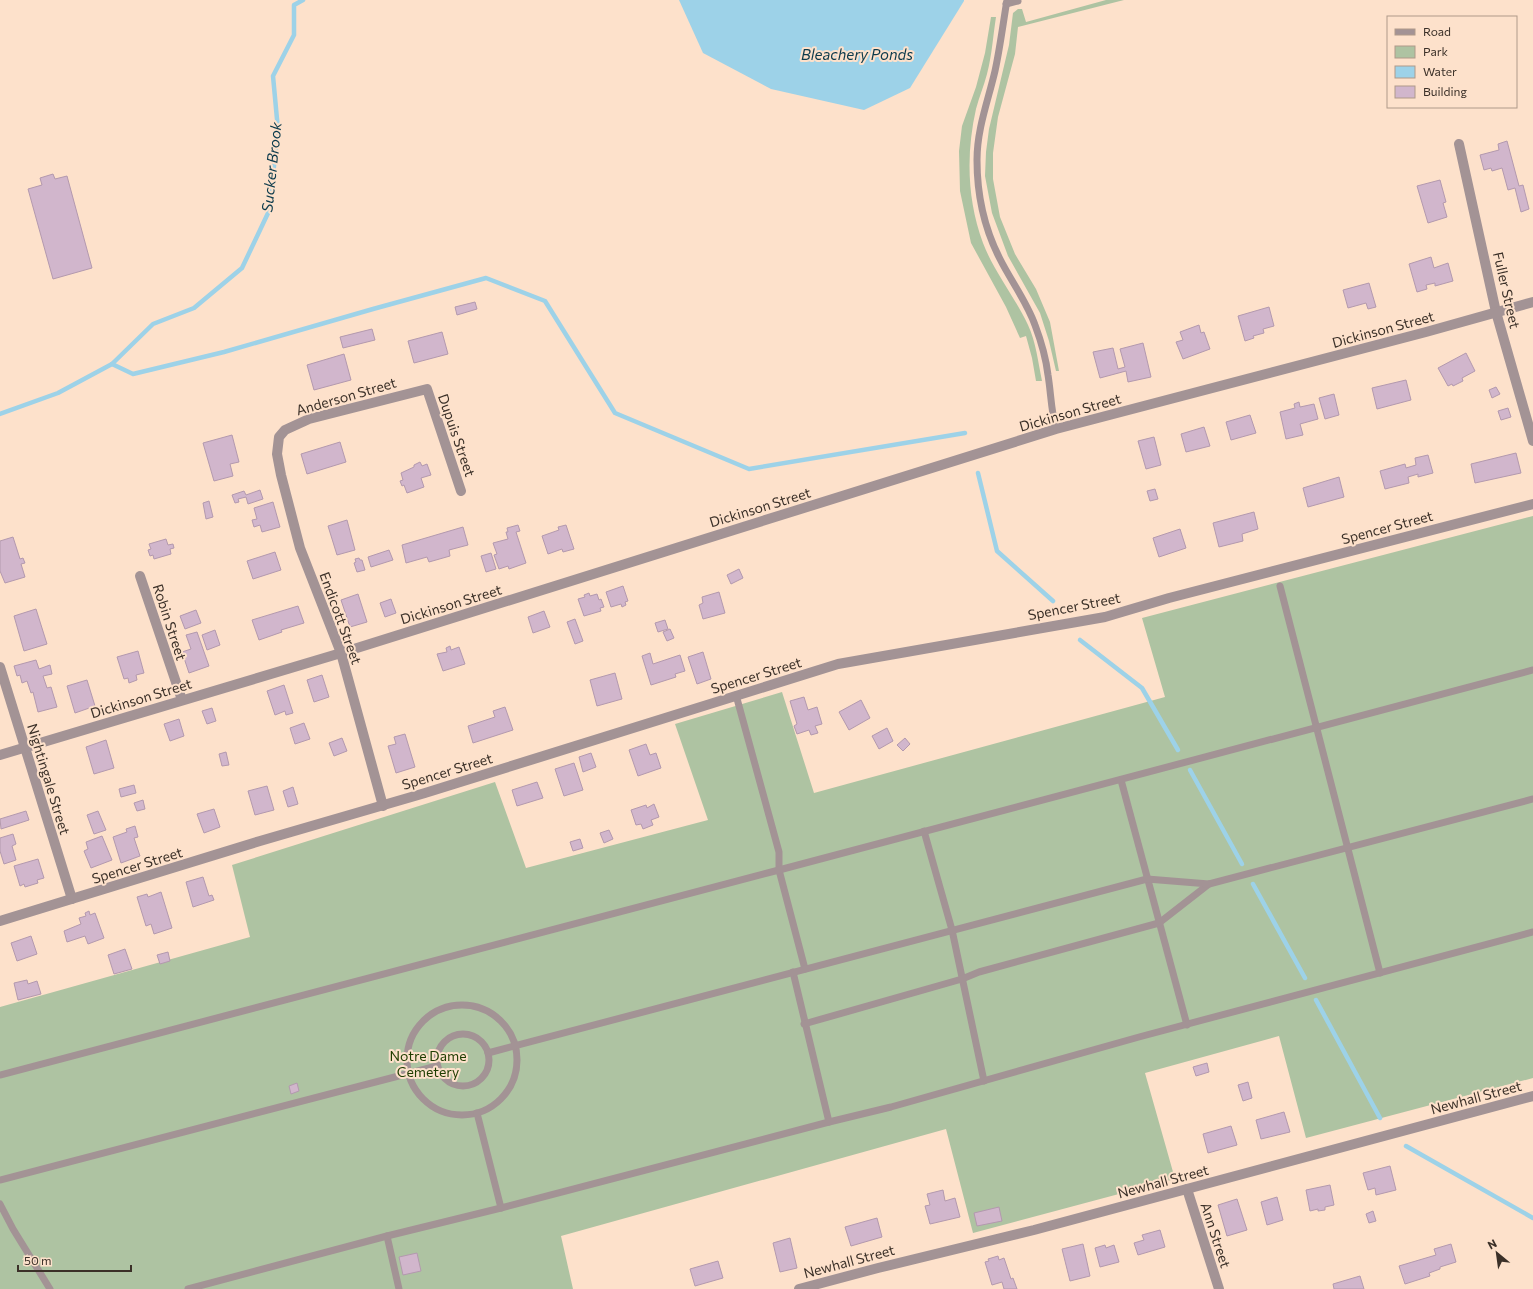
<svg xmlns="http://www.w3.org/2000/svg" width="1533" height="1289" font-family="Commissioner,sans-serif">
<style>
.green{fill:#aec3a2}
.water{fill:#9dd2e8}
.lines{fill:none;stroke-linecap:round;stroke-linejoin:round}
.stream{stroke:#9dd2e8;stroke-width:4.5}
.building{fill:#d1b6cc;stroke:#b399ae}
.lane{stroke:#a39395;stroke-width:7}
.street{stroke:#a39395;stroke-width:10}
.labels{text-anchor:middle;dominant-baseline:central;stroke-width:4;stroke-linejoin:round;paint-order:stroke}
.street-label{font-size:14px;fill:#3b3028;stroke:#fde1cb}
.park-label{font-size:14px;fill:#1e3d00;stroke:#fde1cb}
.water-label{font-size:15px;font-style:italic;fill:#0c3a4b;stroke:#fde1cb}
</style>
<rect width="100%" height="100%" fill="#fde1cb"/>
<g class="green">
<path d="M1106 0H1124L1018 27 1015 54 998 117 993 153V179L1000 217 1015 254 1036 289 1050 322 1059 371H1056L1049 341 1040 313 1008 256 992 213 985 176 986 152 989 129 1009 45 1013 13 1018 9H1022L1026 22Z"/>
<path d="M991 17H996C993 36 992 55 987 74 984 86 979 97 976 109 966 153 967 200 983 243 994 272 1015 297 1028 325 1036 342 1038 362 1042 381H1036L1032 358 1026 336 1020 338 1006 307 971 243 960 191 959 151 962 126 976 87 985 53Z"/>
<path d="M1533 516V1078L1306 1138 1279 1036 1145 1073 1175 1179 973 1233 946 1129 561 1236 573 1289H0V1007L250 937 232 865 495 782 526 868 708 820 675 724 782 692 814 793 1165 697 1142 618Z"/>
</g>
<path class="water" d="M679 0H964V1L910 88 864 110 771 89 703 53Z"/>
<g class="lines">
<g class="stream">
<path d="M112 364 133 374 224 352 373 309 486 278 545 301 615 413 749 469 965 433"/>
<path d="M0 414 58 393 112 364 153 324 194 308 242 268 269 211 278 130 273 76 294 35V5L303 0"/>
<path d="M978 473 997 551 1053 601"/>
<path d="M1080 640 1142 688 1178 750"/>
<path d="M1190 770 1242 864"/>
<path d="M1253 884 1305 978"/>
<path d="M1316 1000 1380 1118"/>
<path d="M1406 1146 1533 1218"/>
</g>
</g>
<g class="building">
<path d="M1507 141 1519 186 1523 185 1529 209 1521 212 1515 188 1508 190 1502 168 1492 171 1491 168 1484 170 1480 155 1499 150 1498 144Z"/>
<path d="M53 174 55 179 67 176 92 268 53 279 28 189 42 185 40 178Z"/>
<path d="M1440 180 1446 202 1443 203 1447 217 1428 223 1417 186Z"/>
<path d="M1431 257 1434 268 1448 263 1453 281 1435 286V283L1426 285 1427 289 1417 292 1409 264Z"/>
<path d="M1369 283 1376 307 1368 309 1366 303 1348 308 1343 290Z"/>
<path d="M475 302 477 309 457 315 455 307Z"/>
<path d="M1269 307 1274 326 1263 329 1264 333 1253 336 1254 338 1245 341 1238 316Z"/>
<path d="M1199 325 1201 333 1204 332 1210 349 1183 359 1176 342 1183 340 1180 332Z"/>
<path d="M372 329 375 340 343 348 340 337Z"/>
<path d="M442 332 448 354 414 363 408 341Z"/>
<path d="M1143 343 1151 377 1128 382 1126 371 1100 378 1093 352 1113 348 1118 369 1125 367 1120 349Z"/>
<path d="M1466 353 1475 371 1462 378 1463 381 1453 386 1452 384 1448 386 1438 368Z"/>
<path d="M344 354 351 380 314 390 307 365Z"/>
<path d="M1406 380 1411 400 1377 409 1372 388Z"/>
<path d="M1496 387 1500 394 1492 398 1489 390Z"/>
<path d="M1334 394 1339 415 1325 419 1319 398Z"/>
<path d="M1299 402 1300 407 1314 404 1318 419 1300 424 1303 435 1286 439 1280 412 1295 408 1294 404Z"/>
<path d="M1508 408 1511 417 1501 420 1498 411Z"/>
<path d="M1250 415 1256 433 1231 440 1226 422Z"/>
<path d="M1204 427 1210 446 1186 452 1181 434Z"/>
<path d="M232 435 239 462 230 464 233 476 214 481 203 443Z"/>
<path d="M1154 437 1161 465 1146 469 1138 441Z"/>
<path d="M340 442 346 462 307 474 301 454Z"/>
<path d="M1516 453 1521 473 1475 483 1471 464Z"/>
<path d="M1428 455 1433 473 1418 477V474L1408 477 1409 483 1385 489 1380 471 1405 464 1406 468 1416 465 1415 458Z"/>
<path d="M420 462 422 466 427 464 431 475 421 478 424 487 407 493 404 485 402 486 400 481 403 480 401 473 414 467V465Z"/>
<path d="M1339 477 1344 497 1308 507 1303 488Z"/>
<path d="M1155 489 1158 499 1150 501 1147 491Z"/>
<path d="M260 490 263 499 248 504 246 497 238 499 239 502 235 503 232 495 244 491 246 495Z"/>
<path d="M209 501 213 517 206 519 203 503Z"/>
<path d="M273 502 280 527 262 532 260 525 254 527 252 520 257 519 254 508Z"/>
<path d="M1254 512 1258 529 1242 534 1243 541 1219 547 1213 523Z"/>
<path d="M347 520 355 550 337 555 328 526Z"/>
<path d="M518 525 520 531 516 532 526 563 509 569 508 566 499 569 494 555 497 554 493 543 508 539 506 532H508L507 528Z"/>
<path d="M566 525 574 549 563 552 562 549 548 554 542 536 559 530 558 527Z"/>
<path d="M463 527 468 545 449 550 450 556 429 562 427 557 406 563 402 545Z"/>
<path d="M1180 529 1186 548 1159 557 1153 538Z"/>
<path d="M13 537 20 559 23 558 25 563 21 564 25 577 5 583 0 571V541Z"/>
<path d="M166 539 168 545 173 544 174 548 170 549 171 554 154 559 153 555 150 556 148 550 151 549 149 544Z"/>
<path d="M389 550 393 560 371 567 368 557Z"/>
<path d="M275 552 281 570 253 579 247 561Z"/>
<path d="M491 553 496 569 486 572 481 556Z"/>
<path d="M359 558 360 560H362L365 570 357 572 354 563 356 562 355 559Z"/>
<path d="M739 569 743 578 731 584 727 575Z"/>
<path d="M623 586 628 601 625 602 626 605 622 607 621 604 611 607 606 592Z"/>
<path d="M719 592 725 613 703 619 699 605 703 603 702 597Z"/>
<path d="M589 593 590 596 597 594 599 600 601 599 604 607 600 608 601 611 584 616 578 599 585 597 584 595Z"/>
<path d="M358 594 367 622 350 627 341 600Z"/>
<path d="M391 599 396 613 385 617 380 603Z"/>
<path d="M298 606 304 623 281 630 282 632 259 640 252 620Z"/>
<path d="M36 609 47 644 24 651 14 616Z"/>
<path d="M196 610 201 623 185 629 180 616Z"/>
<path d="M544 611 550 627 533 633 528 617Z"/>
<path d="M575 619 583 641 575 644 567 622Z"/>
<path d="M665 620 668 629 658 632 655 623Z"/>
<path d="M670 629 674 638 667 641 663 632Z"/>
<path d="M215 630 220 645 207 650 202 635Z"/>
<path d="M197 632 209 666 189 673 182 652 191 649 186 635Z"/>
<path d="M450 646 451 650 459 647 465 664 443 671 437 654 447 652 446 648Z"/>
<path d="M138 651 144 673 136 675 137 680 129 683 128 678 124 679 117 657Z"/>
<path d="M703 652 711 679 697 684 688 657Z"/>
<path d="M650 653 653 664 680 655 685 671 675 674 676 677 651 685 642 656Z"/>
<path d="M36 660 39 669 50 665 52 674 43 676 47 688 51 687 57 707 38 712 33 692 31 693 27 681 22 683 20 675 17 676 14 666Z"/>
<path d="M615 673 622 699 597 706 590 680Z"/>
<path d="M322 675 329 697 314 702 307 680Z"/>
<path d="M87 680 95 706 75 713 67 686Z"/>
<path d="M284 685 293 713 286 715 285 711 275 715 267 691Z"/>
<path d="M804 697 808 710 817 707 822 724 815 726 818 733 811 735 809 730 797 734 794 726 797 724 790 701Z"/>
<path d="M861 700 870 718 849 730 839 712Z"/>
<path d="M505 707 513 730 473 743 468 726 495 717 493 711Z"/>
<path d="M212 708 216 721 207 724 202 711Z"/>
<path d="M179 719 184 736 170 741 164 724Z"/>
<path d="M304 723 310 739 295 744 290 728Z"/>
<path d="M887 728 893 741 879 749 872 736Z"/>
<path d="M405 734 415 767 396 773 388 746 396 744 394 737Z"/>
<path d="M342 738 347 751 334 756 329 743Z"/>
<path d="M905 738 910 744 903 751 897 745Z"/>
<path d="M106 740 114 768 94 774 86 747Z"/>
<path d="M646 744 650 755 656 753 661 768 638 776 629 750Z"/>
<path d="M226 752 229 765 222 766 219 754Z"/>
<path d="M591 753 596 767 583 772 579 757Z"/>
<path d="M574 763 583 790 564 796 555 769Z"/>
<path d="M537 782 543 798 517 806 512 790Z"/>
<path d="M134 785 136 793 121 797 119 789Z"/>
<path d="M267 786 274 810 255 815 248 791Z"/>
<path d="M293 787 298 804 288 807 283 791Z"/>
<path d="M143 800 145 809 137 811 134 803Z"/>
<path d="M654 804 659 817 651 820 653 825 643 829 641 824 636 825 631 810 646 805 647 808Z"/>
<path d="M214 809 220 827 204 833 197 814Z"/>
<path d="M26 811 29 820 1 829 0 819Z"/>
<path d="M98 811 106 830 94 834 87 815Z"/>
<path d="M135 826 138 837 134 838 140 856 121 863 113 837 127 832 126 829Z"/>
<path d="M609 830 613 839 604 843 600 833Z"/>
<path d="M13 834 16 844 12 846 16 860 4 864 0 851V838Z"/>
<path d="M102 836 112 860 91 868 84 851 88 849 86 842Z"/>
<path d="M580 839 583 848 573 851 570 842Z"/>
<path d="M38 859 44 878 37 880 38 883 25 887 24 884 20 886 14 866Z"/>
<path d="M203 877 209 896 212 895 214 900 193 907 186 882Z"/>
<path d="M161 892 172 928 154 934 151 924 146 926 137 897 147 894 148 897Z"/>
<path d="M89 911 90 915 95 913 104 938 88 944 85 936 67 942 64 931 81 924 79 918 86 916 85 913Z"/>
<path d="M31 936 37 954 17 961 11 943Z"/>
<path d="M125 949 132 969 114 974 108 955Z"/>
<path d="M168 952 170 961 160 964 157 955Z"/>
<path d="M27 980 28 984 37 981 41 994 18 1000 14 983Z"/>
<path d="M1207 1063 1209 1072 1196 1076 1193 1067Z"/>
<path d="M1248 1082 1252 1098 1243 1101 1238 1085Z"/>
<path d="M297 1083 299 1091 291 1094 289 1086Z"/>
<path d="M1284 1112 1290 1132 1261 1139 1256 1120Z"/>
<path d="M1231 1126 1237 1145 1208 1153 1203 1134Z"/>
<path d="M1390 1166 1396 1190 1376 1195 1375 1188 1368 1190 1363 1173Z"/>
<path d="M1330 1185 1334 1205 1325 1207V1210L1318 1211V1209L1310 1211 1306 1190Z"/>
<path d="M943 1190 945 1201 955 1198 960 1217 930 1224 925 1206 930 1205 927 1194Z"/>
<path d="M1277 1197 1283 1220 1267 1225 1261 1202Z"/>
<path d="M1237 1199 1247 1230 1227 1236 1218 1205Z"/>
<path d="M999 1207 1002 1221 977 1226 974 1213Z"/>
<path d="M1373 1211 1376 1221 1369 1223 1366 1214Z"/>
<path d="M877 1218 882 1237 851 1246 845 1227Z"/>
<path d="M1160 1230 1165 1247 1138 1255 1134 1243 1144 1240 1142 1235Z"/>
<path d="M790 1238 797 1268 780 1272 773 1243Z"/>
<path d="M1083 1244 1090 1276 1070 1281 1062 1249Z"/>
<path d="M1451 1244 1456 1262 1440 1267V1269L1429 1273 1430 1276 1405 1284 1399 1266 1436 1255 1434 1249Z"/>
<path d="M1105 1245 1106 1248 1114 1245 1119 1262 1100 1267 1095 1248Z"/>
<path d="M417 1253 421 1271 403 1275 399 1257Z"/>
<path d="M998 1256 999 1260 1004 1258 1011 1279 1013 1278 1017 1289H1004L1002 1282 992 1285 985 1262 989 1261 988 1259Z"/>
<path d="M718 1261 723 1278 695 1286 690 1269Z"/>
<path d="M1360 1276 1364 1289H1334L1333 1284Z"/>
</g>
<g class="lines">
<g class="lane">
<path d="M1007 0C1003 24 1000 48 995 71 988 101 977 129 977 160 977 194 984 228 1000 259 1011 281 1027 302 1035 325 1041 341 1046 358 1048 375 1051 393 1051 411 1056 429"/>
<path d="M1006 4 1018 1"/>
<path d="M1280 586 1380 973"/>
<path d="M736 695 779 852V870L805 969"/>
<path d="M1121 780 1187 1025"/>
<path d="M924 831 952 930 984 1081"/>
<path d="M793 972 829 1122"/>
<circle cx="462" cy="1060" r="55"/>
<path d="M804 1024 962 979 979 972 1159 923 1209 884"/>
<circle cx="463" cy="1060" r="26"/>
<path d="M488 1053 1147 879 1209 884 1533 799"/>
<path d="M0 1075 779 870 1533 670"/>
<path d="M477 1113 501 1208"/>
<path d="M0 1180 437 1066"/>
<path d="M0 1204 13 1229 50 1289"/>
<path d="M387 1236 399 1289"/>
<path d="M188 1289 387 1236 501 1208 829 1122 891 1107 1139 1037 1533 932"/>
</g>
<g class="street">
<path d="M1459 144 1496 312 1533 441"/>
<path d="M140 576 182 700"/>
<path d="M0 667 72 899"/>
<path d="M0 755 341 653 1056 429 1426 332 1533 302"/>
<path d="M383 806 341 653 300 548 281 475 277 454 279 437 285 430 309 419 427 389 461 491"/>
<path d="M0 921 260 841 425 793 838 664 1105 617 1169 598 1533 504"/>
<path d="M1187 1189 1219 1289"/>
<path d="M799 1289 878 1268 1034 1230 1533 1096"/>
</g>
</g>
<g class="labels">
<g class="street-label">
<text transform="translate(1507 290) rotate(77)">Fuller Street</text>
<text transform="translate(1383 329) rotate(-15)">Dickinson Street</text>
<text transform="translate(346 396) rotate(-16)">Anderson Street</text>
<text transform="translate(1070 412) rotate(-16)">Dickinson Street</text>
<text transform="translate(457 435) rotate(71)">Dupuis Street</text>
<text transform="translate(760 507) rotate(-17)">Dickinson Street</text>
<text transform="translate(1387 527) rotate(-15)">Spencer Street</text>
<text transform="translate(451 604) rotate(-17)">Dickinson Street</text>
<text transform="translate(1074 606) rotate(-11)">Spencer Street</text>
<text transform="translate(341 618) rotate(70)">Endicott Street</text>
<text transform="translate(170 622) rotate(72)">Robin Street</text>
<text transform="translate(756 675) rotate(-17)">Spencer Street</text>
<text transform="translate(141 698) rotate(-17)">Dickinson Street</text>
<text transform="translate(447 771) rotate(-17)">Spencer Street</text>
<text transform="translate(49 779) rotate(73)">Nightingale Street</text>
<text transform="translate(137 865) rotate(-17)">Spencer Street</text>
<text transform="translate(1476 1097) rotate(-15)">Newhall Street</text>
<text transform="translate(1163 1181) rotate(-15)">Newhall Street</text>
<text transform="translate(1216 1235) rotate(72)">Ann Street</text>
<text transform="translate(849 1261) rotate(-15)">Newhall Street</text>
</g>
<g class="park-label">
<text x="428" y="1055">Notre Dame<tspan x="428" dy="16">Cemetery</tspan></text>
</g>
<g class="water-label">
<text x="857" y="54">Bleachery Ponds</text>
<text transform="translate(271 167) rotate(-84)">Sucker Brook</text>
</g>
</g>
<rect x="1387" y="16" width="130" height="92" fill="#fde1cb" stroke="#af9a8a"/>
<rect x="1395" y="29" width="20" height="6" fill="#a39395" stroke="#af9a8a"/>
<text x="1423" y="36" font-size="12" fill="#3b3028">Road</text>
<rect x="1395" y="46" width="20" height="12" fill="#aec3a2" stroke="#af9a8a"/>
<text x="1423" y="56" font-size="12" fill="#3b3028">Park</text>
<rect x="1395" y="66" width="20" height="12" fill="#9dd2e8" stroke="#af9a8a"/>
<text x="1423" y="76" font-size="12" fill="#3b3028">Water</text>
<rect x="1395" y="86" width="20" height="12" fill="#d1b6cc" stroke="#af9a8a"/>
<text x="1423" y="96" font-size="12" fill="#3b3028">Building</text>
<g transform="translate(1497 1253) rotate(331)" stroke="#fde1cb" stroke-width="3" paint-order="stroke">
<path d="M0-3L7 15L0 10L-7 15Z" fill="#3b3028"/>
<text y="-6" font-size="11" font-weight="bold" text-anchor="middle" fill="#3b3028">N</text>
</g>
<path d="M18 1265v6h113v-6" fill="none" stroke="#3b3028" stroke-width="2"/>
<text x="24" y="1265" font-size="12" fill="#3b3028" stroke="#fde1cb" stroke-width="3" paint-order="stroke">50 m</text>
</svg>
